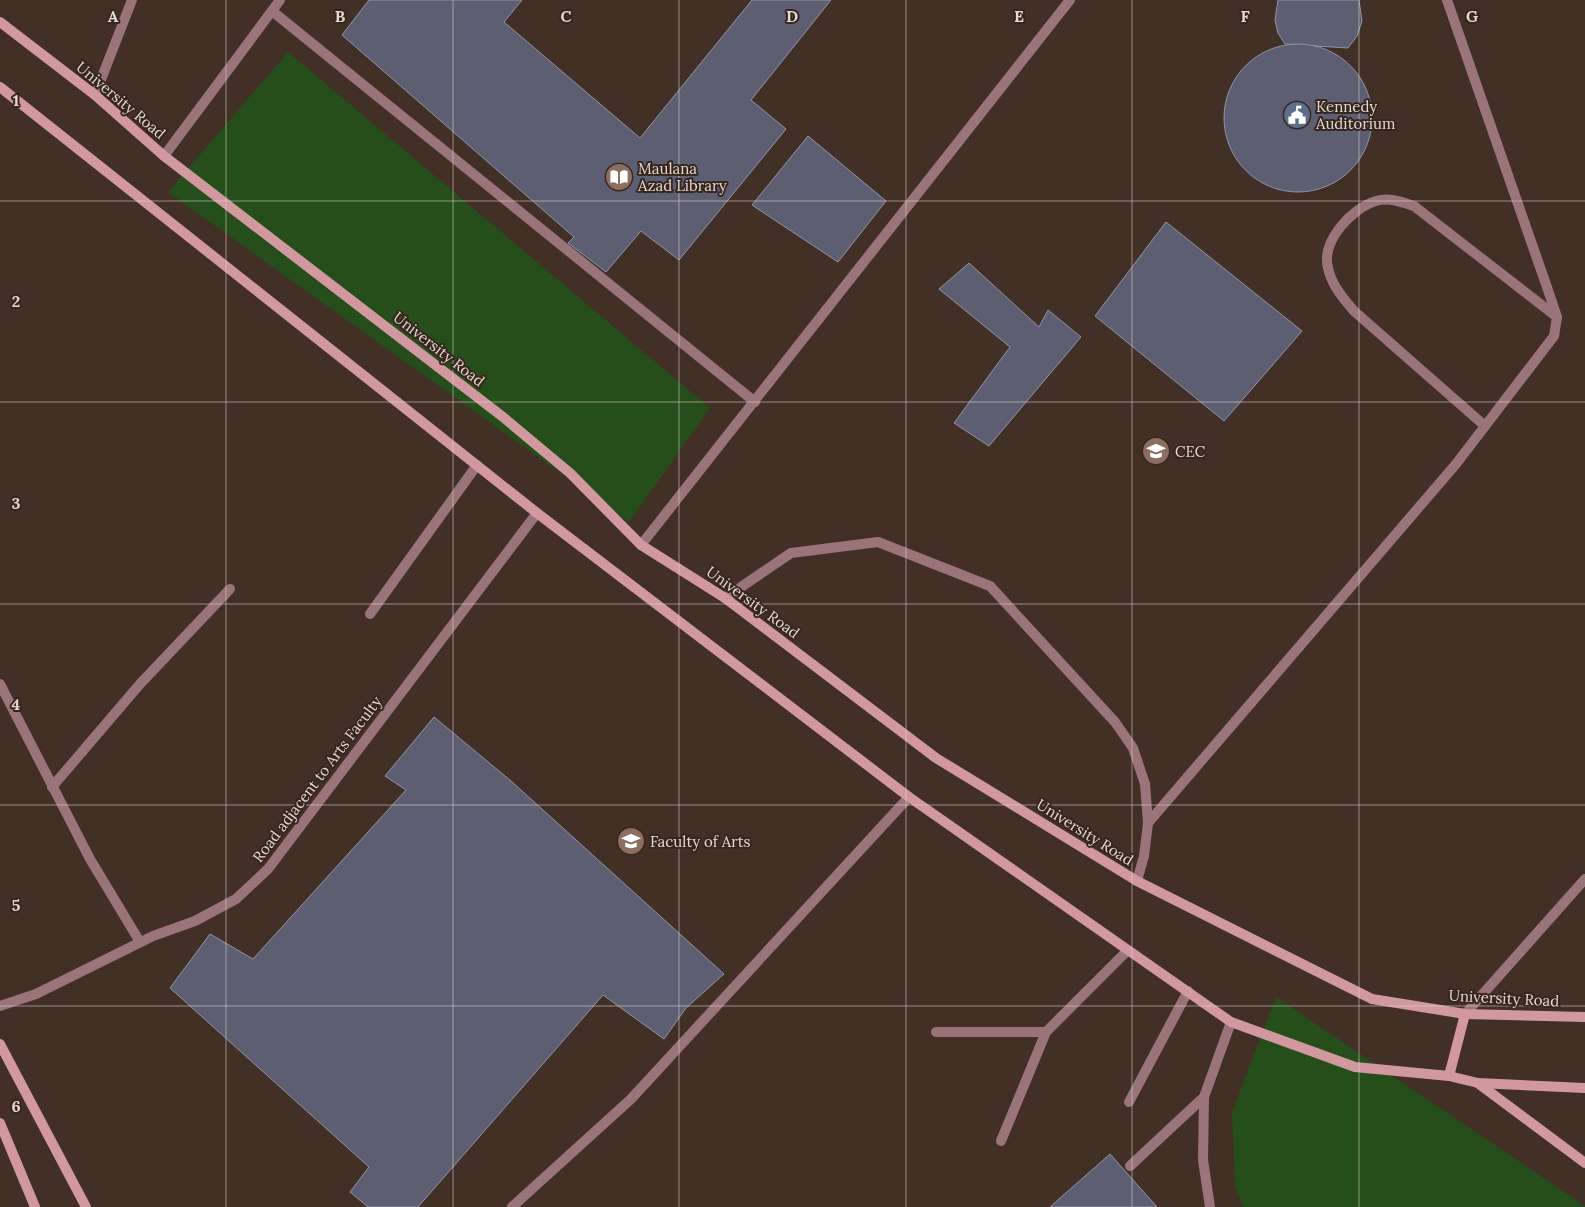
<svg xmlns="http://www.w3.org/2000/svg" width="1585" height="1207" font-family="Lora,serif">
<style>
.green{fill:#264e1a}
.building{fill:#5e5e72;stroke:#9393a8}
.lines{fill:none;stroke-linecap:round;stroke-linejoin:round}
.lane{stroke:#997479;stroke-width:10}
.street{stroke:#997479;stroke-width:10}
.secondary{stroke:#d198a0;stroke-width:10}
.grid{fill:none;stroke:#e4d8d2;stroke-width:1;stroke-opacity:0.55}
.labels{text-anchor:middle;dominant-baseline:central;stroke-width:4;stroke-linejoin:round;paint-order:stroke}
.street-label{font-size:15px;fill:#e4d8d2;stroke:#37261d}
.poi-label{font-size:15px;fill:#e4d8d2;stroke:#37261d;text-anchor:start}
.grid-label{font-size:16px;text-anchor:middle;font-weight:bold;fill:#e4d8d2;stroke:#37261d;stroke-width:4;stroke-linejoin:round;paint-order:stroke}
</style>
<rect width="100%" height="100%" fill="#423026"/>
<g class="green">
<path d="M288 52 710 408 629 522 168 192Z"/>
<path d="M1276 997 1585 1206V1207H1243L1235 1186 1232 1112Z"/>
</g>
<g class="building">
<path d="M369 0H522L504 22 640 138 752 0H831L751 100 786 129 679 260 641 231 606 272 568 243 574 237 342 35Z"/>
<path d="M1278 0H1359L1362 21 1357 36 1348 48 1285 44 1278 33 1275 20Z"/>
<circle cx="1298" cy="118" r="74"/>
<path d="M808 136 886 201 838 262 752 205Z"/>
<path d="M1166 222 1302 331 1224 421 1095 316Z"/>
<path d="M969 263 1039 327 1048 310 1081 337 989 446 954 423 1010 347 939 289Z"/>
<path d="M434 717 511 781 724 974 686 1008 664 1039 603 995 418 1207H368L350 1192 369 1167 170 988 210 934 253 959 406 790 385 776Z"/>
<path d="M1110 1154 1157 1207H1050Z"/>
</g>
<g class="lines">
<g class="lane">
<path d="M272 11 755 402"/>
<path d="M95 95 132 0"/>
<path d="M164 156 280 0"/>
<path d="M1485 426 1354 311C1343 298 1332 286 1328 268 1321 241 1352 208 1376 201 1389 197 1402 202 1414 206L1557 317"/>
<path d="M641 545 1070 0"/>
<path d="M725 598 791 553 878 542 990 586 1115 722 1133 748 1145 784 1148 823 1144 856 1137 881"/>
<path d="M370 614 477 465"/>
<path d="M0 684 90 859 140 942"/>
<path d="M52 787 140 684 230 589"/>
<path d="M1148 823 1456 464 1554 336 1557 317 1549 293 1447 0"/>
<path d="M0 1006 36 994 153 936 195 921 236 899 268 869 537 513"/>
<path d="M1465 1014 1585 879"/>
<path d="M936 1032H1046"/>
<path d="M1001 1141 1046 1032 1128 950"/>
<path d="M1130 1166 1204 1097"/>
<path d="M512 1207 631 1099 909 797"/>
<path d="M1210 1207 1203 1160 1204 1097 1231 1022"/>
</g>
<path class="street" d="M1129 1102 1188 991"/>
<g class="secondary">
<path d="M0 22 95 95 164 156 503 417 570 473 641 545 725 598 936 758 1137 881 1372 999 1465 1014 1585 1017"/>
<path d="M0 87 537 513 909 797 1231 1022 1355 1067 1449 1076 1478 1083 1585 1088"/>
<path d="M0 1044 86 1207"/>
<path d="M1449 1076 1465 1014"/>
<path d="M1479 1084 1585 1163"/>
<path d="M0 1123 35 1207"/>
</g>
</g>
<path class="grid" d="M226 0V1207M453 0V1207M679 0V1207M906 0V1207M1132 0V1207M1359 0V1207M0 201H1585M0 402H1585M0 604H1585M0 805H1585M0 1006H1585"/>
<defs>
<g id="civic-disc" transform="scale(1.4375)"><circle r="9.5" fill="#5c6f8a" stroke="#37261d"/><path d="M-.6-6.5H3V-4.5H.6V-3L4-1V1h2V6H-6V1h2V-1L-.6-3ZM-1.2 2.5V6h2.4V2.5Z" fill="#fff"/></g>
<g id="library-disc" transform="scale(1.4375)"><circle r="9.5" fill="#8d6e63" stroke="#37261d"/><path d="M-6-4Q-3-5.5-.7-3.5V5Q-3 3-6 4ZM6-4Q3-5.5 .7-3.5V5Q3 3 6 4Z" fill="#fff"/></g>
<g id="university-disc" transform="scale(1.4375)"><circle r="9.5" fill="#8d6e63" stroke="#37261d"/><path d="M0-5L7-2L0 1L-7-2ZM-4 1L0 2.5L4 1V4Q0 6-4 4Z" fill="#fff"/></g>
</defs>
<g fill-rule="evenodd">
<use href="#civic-disc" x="1297" y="115"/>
<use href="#library-disc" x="619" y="177"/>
<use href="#university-disc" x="1156" y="451"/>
<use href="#university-disc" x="631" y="841"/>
</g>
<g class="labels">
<g class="street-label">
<text transform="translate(121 100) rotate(40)">University Road</text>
<text transform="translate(439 349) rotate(38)">University Road</text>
<text transform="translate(753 602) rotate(36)">University Road</text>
<text transform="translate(317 779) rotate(-53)">Road adjacent to Arts Faculty</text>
<text transform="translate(1085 832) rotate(32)">University Road</text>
<text transform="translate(1504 998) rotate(3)">University Road</text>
</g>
<g class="poi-label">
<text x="1316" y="106">Kennedy<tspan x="1316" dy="17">Auditorium</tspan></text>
<text x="638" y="168">Maulana<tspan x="638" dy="17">Azad Library</tspan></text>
<text x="1175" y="451">CEC</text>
<text x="650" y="841">Faculty of Arts</text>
</g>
</g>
<g class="grid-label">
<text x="113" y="22">A</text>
<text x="340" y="22">B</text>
<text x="566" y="22">C</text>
<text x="792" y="22">D</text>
<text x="1019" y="22">E</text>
<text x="1245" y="22">F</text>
<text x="1472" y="22">G</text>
<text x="16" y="106">1</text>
<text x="16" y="307">2</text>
<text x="16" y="509">3</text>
<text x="16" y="710">4</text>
<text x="16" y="911">5</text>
<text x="16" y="1112">6</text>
</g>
</svg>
